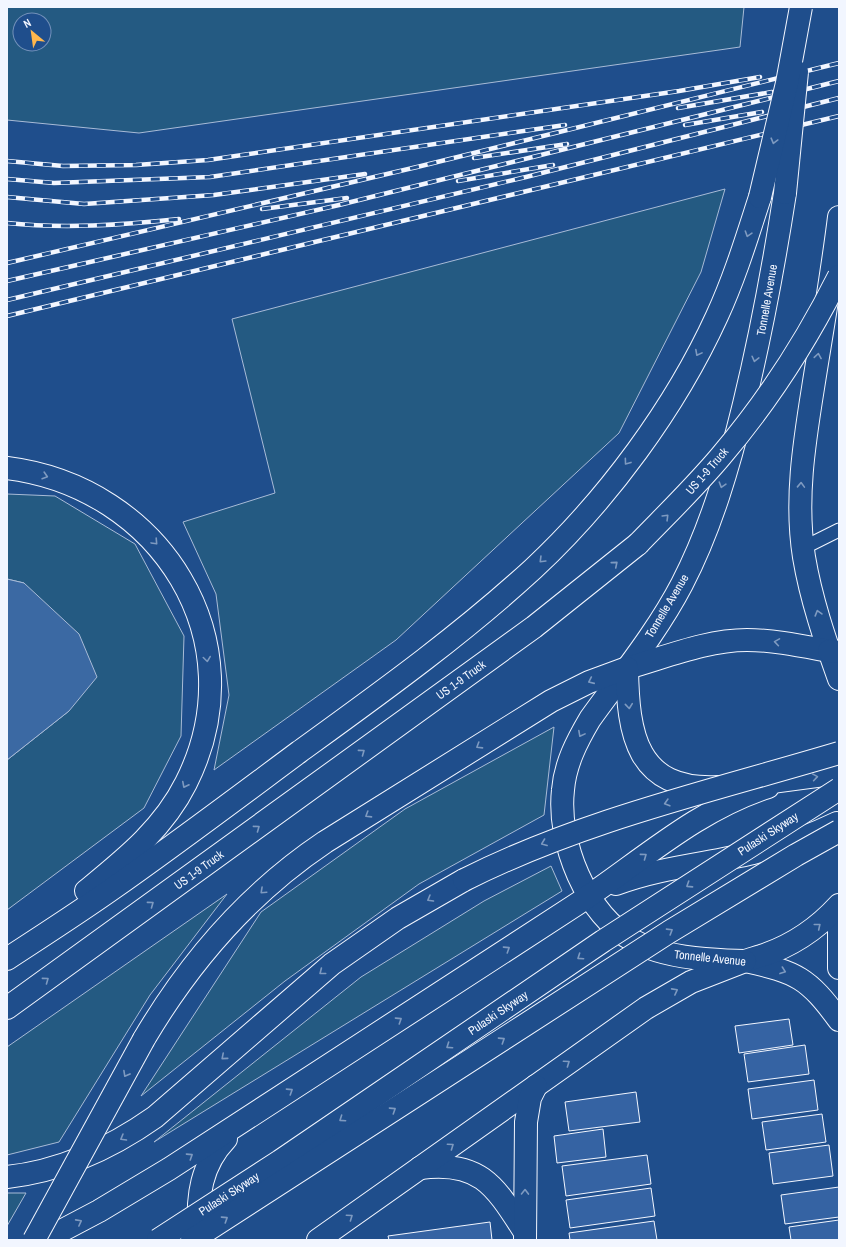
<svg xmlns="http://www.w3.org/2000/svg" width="846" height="1247" font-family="'Archivo Narrow',sans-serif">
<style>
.green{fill:#245a82;stroke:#a8bbd7;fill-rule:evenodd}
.water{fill:#3b69a3;stroke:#a8bbd7}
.building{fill:#3563a3;stroke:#f2f6ff}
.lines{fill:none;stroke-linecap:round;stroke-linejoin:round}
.service-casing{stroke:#f2f6ff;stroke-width:15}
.tertiary-casing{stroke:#f2f6ff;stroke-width:24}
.trunk-casing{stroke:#f2f6ff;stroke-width:24}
.motorway-casing{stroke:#f2f6ff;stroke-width:24}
.service{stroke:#1f4e8c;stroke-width:13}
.tertiary{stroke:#1f4e8c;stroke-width:22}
.trunk{stroke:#1f4e8c;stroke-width:22}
.motorway{stroke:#1f4e8c;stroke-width:22}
.rail-casing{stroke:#f2f6ff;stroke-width:4.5}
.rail{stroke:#1f4e8c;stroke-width:3;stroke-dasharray:9;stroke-linecap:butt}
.trunk-bridge-casing{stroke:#f2f6ff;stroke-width:24;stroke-linecap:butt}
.motorway-bridge-casing{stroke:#f2f6ff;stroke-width:24;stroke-linecap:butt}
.trunk-bridge{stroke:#1f4e8c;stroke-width:22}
.motorway-bridge{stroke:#1f4e8c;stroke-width:22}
.oneway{stroke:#7e9ac0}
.labels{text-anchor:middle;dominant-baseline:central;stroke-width:3;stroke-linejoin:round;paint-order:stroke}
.street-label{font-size:12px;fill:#f2f6ff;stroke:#1f4e8c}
</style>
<rect width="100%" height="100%" fill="#1f4e8c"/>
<g class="green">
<path d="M7 7H744L740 47 139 133 7 120ZM20 20H44V44H20Z"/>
<path d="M725 189 701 272 619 433 396 640 214 770 229 695 216 594 183 522 275 493 232 319Z"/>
<path d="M7 494 55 496 135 544 184 636 181 736 144 808 7 910V760L69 711 24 583 7 579Z"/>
<path d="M554 727 544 815 419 884 285 981 141 1096 261 912 405 809Z"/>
<path d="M551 866 562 891 154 1142 361 977 484 901Z"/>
<path d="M227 894 150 995 59 1142 7 1155V1047Z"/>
<path d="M7 1193H26L7 1226Z"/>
</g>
<path class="water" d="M7 579 24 583 79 634 97 677 69 711 7 760Z"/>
<g class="building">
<path d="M789 1019 793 1045 739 1053 735 1026Z"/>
<path d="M805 1045 809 1074 748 1082 744 1054Z"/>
<path d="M814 1080 818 1110 752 1119 748 1089Z"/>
<path d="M636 1092 640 1122 569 1131 565 1102Z"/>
<path d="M822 1114 826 1142 766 1150 762 1122Z"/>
<path d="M603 1129 606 1157 557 1163 554 1136Z"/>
<path d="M829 1145 833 1176 773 1184 769 1153Z"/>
<path d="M647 1155 651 1184 566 1196 562 1166Z"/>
<path d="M839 1187V1217L785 1224 781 1195Z"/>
<path d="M651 1188 655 1216 570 1228 566 1200Z"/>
<path d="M839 1220V1240H791L789 1227Z"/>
<path d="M654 1221 657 1240H570L569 1233Z"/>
<path d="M490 1222 492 1240H389L388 1236Z"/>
</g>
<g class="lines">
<g class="service-casing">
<path id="service" d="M803 548 839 530"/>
</g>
<g class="tertiary-casing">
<g id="tertiary">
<path d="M839 921V968"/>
<path d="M745 961C797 972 808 978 839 1020"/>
</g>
</g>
<g class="trunk-casing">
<g id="trunk">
<path d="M785 193C774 264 761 334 744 404 729 466 711 528 682 584 657 632 621 676 590 719 577 741 565 764 563 790 557 842 586 915 634 941 656 953 680 957 705 959 717 960 731 961 744 961 750 960 756 957 761 956 792 946 818 928 839 905"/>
<path d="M839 217C832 274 822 331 813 388 804 444 795 501 804 557 811 599 825 640 839 679"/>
<path d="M627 668C666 657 707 640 747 640 774 640 802 646 829 651"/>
</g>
</g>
<g class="motorway-casing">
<g id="motorway">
<path d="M7 468C160 487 258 640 186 783 163 829 125 859 86 891"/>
<path d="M829 651 839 652"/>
<path d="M750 785 839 773"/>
<path d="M616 884C662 867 707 864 753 853 782 846 810 836 837 823"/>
<path d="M7 959C42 936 78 913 112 889 176 844 237 798 299 752 379 694 460 636 533 569 607 500 675 408 717 316 735 277 747 237 760 197"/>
<path d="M7 1008 534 627 638 544"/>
<path d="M144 1039C190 961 249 893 325 842L551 701 589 682 627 668C628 734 636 791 718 787"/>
<path d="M420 1168C480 1160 495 1186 524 1231"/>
<path d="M7 1177C62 1171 111 1148 155 1117L332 964 398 918 464 880"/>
<path d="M199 1231C197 1196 201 1165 226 1139"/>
<path d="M44 1240 99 1211 169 1169C305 1081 441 992 577 904 639 863 696 810 768 787"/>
<path d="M318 1240 646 1008 691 982 745 961"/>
<path d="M525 1240 526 1122 530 1098 536 1086"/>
</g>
</g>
<use href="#service" class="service"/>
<use href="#tertiary" class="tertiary"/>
<use href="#trunk" class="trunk"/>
<use href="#motorway" class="motorway"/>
<g class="rail-casing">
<g id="rail">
<path d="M678 108 772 92"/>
<path d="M685 125 762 112"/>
<path d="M474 158 567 144"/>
<path d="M7 161 63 166 136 165 208 160 679 91 760 77"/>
<path d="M7 179 54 183 210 177 565 125"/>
<path d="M458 181 553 165"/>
<path d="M7 197 84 204 214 195 365 174"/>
<path d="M262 209 347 198"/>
<path d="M7 223C64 229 122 225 179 219"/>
<path d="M7 263 417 167 839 63"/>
<path d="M7 281 339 205 839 81"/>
<path d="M7 300 526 177 839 98"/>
<path d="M7 316 839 116"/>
</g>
</g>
<use href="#rail" class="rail"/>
<g class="trunk-bridge-casing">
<path id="trunk-bridge" d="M785 193 797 72"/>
</g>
<g class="motorway-bridge-casing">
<g id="motorway-bridge">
<path d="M760 197 787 83 801 7"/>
<path d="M638 544C666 515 695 487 721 456 767 402 807 340 839 276"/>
<path d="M464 880C583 820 712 791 839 753"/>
<path d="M34 1240 144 1039"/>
<path d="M158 1240 280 1161 603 941 839 789"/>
<path d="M192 1240 669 932 796 855 839 831"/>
</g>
</g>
<use href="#trunk-bridge" class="trunk-bridge"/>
<use href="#motorway-bridge" class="motorway-bridge"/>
</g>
<defs><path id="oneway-chevron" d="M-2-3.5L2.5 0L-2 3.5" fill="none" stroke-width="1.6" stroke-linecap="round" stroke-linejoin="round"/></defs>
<g class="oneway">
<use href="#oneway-chevron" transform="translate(774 141) rotate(105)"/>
<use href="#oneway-chevron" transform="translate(748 234) rotate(108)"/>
<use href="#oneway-chevron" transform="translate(698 353) rotate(118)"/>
<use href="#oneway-chevron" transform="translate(818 356) rotate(-81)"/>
<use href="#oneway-chevron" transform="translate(755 359) rotate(104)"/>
<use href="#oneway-chevron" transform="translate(627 462) rotate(126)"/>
<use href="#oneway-chevron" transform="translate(45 476) rotate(17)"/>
<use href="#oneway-chevron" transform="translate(722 485) rotate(107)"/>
<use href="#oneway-chevron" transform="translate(801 485) rotate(-88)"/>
<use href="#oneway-chevron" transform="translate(666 517) rotate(-45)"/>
<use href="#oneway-chevron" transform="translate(155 542) rotate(47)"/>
<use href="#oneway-chevron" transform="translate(542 560) rotate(135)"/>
<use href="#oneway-chevron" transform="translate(615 564) rotate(-40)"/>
<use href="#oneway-chevron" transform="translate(818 613) rotate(-106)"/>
<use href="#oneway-chevron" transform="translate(777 642) rotate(-171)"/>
<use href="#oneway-chevron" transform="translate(207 659) rotate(82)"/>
<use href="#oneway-chevron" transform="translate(591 681) rotate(156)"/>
<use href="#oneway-chevron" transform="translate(629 706) rotate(84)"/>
<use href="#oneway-chevron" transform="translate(581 734) rotate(118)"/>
<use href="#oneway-chevron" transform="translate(479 746) rotate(148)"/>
<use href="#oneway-chevron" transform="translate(362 752) rotate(-36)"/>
<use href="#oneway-chevron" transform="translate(815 777) rotate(-9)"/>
<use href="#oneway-chevron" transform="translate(185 785) rotate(117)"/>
<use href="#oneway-chevron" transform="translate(667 803) rotate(164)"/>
<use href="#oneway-chevron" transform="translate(368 815) rotate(148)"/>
<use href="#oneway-chevron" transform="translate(257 828) rotate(-36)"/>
<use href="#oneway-chevron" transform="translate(544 843) rotate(159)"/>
<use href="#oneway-chevron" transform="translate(644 856) rotate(-36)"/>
<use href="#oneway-chevron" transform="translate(689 885) rotate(147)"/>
<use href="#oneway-chevron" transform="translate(263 891) rotate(137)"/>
<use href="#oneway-chevron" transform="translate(430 899) rotate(150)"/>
<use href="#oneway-chevron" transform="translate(151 904) rotate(-36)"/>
<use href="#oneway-chevron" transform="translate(818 926) rotate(-39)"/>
<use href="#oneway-chevron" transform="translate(670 931) rotate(-32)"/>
<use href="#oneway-chevron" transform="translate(507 949) rotate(-33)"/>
<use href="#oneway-chevron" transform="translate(580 957) rotate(146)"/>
<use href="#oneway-chevron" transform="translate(783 971) rotate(20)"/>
<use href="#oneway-chevron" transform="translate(322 972) rotate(142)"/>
<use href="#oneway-chevron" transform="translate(46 980) rotate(-36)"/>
<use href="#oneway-chevron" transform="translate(675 991) rotate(-28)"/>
<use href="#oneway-chevron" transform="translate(399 1020) rotate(-33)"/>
<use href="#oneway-chevron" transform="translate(502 1040) rotate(-33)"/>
<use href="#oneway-chevron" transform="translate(449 1046) rotate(146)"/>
<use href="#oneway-chevron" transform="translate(224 1057) rotate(139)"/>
<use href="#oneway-chevron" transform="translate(567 1063) rotate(-35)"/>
<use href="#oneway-chevron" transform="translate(126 1074) rotate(119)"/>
<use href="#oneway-chevron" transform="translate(290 1091) rotate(-33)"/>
<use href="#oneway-chevron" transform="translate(393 1110) rotate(-33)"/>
<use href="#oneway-chevron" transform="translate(342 1119) rotate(146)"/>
<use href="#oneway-chevron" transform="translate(123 1138) rotate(150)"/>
<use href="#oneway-chevron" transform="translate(451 1146) rotate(-35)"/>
<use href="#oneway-chevron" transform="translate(190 1156) rotate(-33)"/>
<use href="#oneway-chevron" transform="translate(525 1192) rotate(-89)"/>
<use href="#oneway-chevron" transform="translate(350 1217) rotate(-35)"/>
<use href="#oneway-chevron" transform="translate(225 1219) rotate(-33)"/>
<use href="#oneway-chevron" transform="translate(79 1222) rotate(-28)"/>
</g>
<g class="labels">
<g class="street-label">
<text transform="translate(767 300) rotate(-80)">Tonnelle Avenue</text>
<text transform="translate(707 471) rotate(-49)">US 1-9 Truck</text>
<text transform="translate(667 606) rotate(-59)">Tonnelle Avenue</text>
<text transform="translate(461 680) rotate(-36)">US 1-9 Truck</text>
<text transform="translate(768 834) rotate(-33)">Pulaski Skyway</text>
<text transform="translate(199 870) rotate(-36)">US 1-9 Truck</text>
<text transform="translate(710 958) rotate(6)">Tonnelle Avenue</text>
<text transform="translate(498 1013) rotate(-34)">Pulaski Skyway</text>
<text transform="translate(229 1194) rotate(-33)">Pulaski Skyway</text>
</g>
</g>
<rect width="846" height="1247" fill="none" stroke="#f2f6ff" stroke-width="16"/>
<g transform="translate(32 32) rotate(331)"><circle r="19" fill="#1f4e8c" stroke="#7391ba"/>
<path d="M0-3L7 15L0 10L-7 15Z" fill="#ffb74d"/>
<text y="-6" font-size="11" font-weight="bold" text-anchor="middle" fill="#f2f6ff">N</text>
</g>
</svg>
